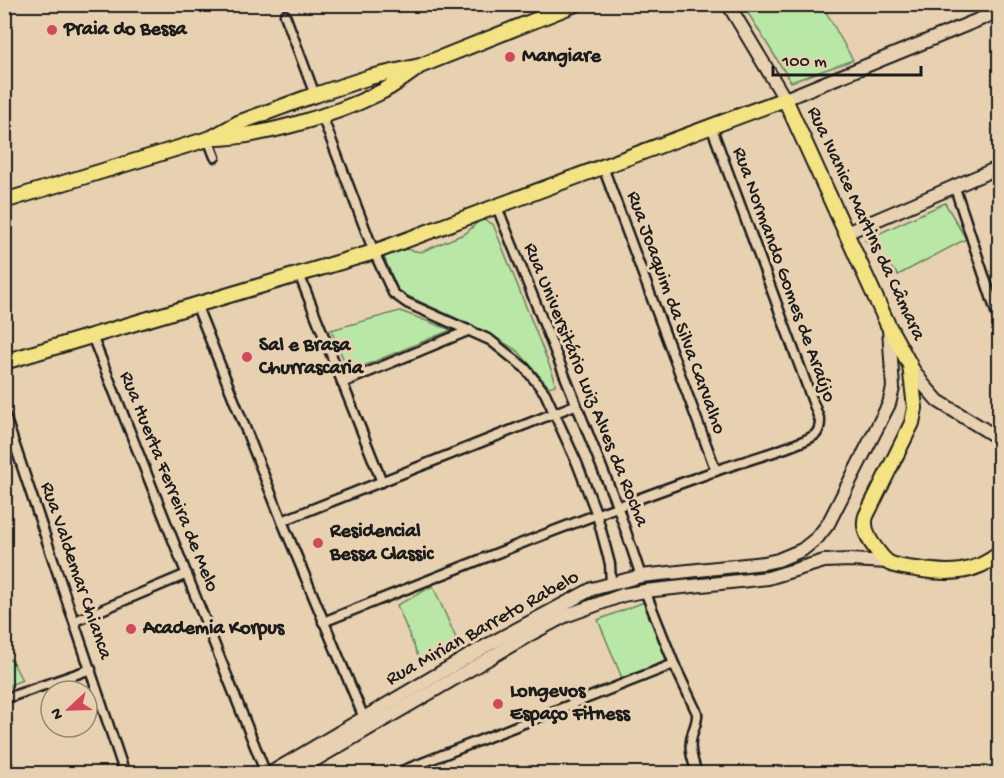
<svg xmlns="http://www.w3.org/2000/svg" width="1004" height="778" font-family="'Gochi Hand',sans-serif">
<style>
.green{fill:#b9e7a6;stroke:#6a8261;stroke-width:1.5}
.lines{fill:none;stroke-linecap:round;stroke-linejoin:round}
.street-casing{stroke:#1c1c1c;stroke-width:13}
.secondary-casing{stroke:#1c1c1c;stroke-width:16}
.primary-casing{stroke:#1c1c1c;stroke-width:18}
.street{stroke:#e7d1b0;stroke-width:8}
.secondary{stroke:#e7d1b0;stroke-width:12}
.primary{stroke:#f4e382;stroke-width:14}
.poi-dot{fill:#d1495b;stroke:#e7d1b0;stroke-width:2}
.labels{text-anchor:middle;dominant-baseline:central;stroke-width:6;stroke-linejoin:round;paint-order:stroke}
.poi-label{font-size:20px;font-weight:bold;fill:#1c1c1c;stroke:#e7d1b0;text-anchor:start}
.street-label{font-size:20px;fill:#1c1c1c;stroke:#e7d1b0}
</style>
<rect width="100%" height="100%" fill="#e7d1b0"/>
<filter id="ink" filterUnits="userSpaceOnUse"><feTurbulence type="fractalNoise" baseFrequency=".0167" numOctaves="2"/><feDisplacementMap in="SourceGraphic" scale="12" xChannelSelector="R" yChannelSelector="G"/><feConvolveMatrix kernelMatrix="1 2 1 2 8 2 1 2 1" color-interpolation-filters="sRGB"/></filter>
<g filter="url(#ink)">
<g class="green">
<path d="M743 5H822L853 60 791 82Z"/>
<path d="M945 203 966 239 898 275 865 240Z"/>
<path d="M481 219 493 224 554 377 555 385 549 387 518 351 486 332 399 292 384 257 405 249 421 252 466 233Z"/>
<path d="M400 311 451 330 349 372 331 330Z"/>
<path d="M433 586 460 647 421 663 397 605Z"/>
<path d="M644 602 668 660 622 678 598 620Z"/>
<path d="M11 659 22 680 5 687V661Z"/>
</g>
<g class="lines">
<g class="street-casing">
<g id="street">
<path d="M285 15 315 95"/>
<path d="M322 116 374 252 393 293 407 303 490 340 525 368 545 393 577 463 597 515 610 564 611 583"/>
<path d="M208 139 215 157"/>
<path d="M603 167 716 471"/>
<path d="M954 185 1000 324"/>
<path d="M497 207 618 508 641 576"/>
<path d="M299 274 382 482"/>
<path d="M196 304 282 521 364 718"/>
<path d="M92 336 266 774"/>
<path d="M342 383 470 330"/>
<path d="M4 413 125 774"/>
<path d="M282 521 575 405"/>
<path d="M645 591 674 664 697 713C698 723 692 730 691 741 689 752 694 763 697 774"/>
<path d="M75 621 187 574"/>
<path d="M323 622C454 570 585 517 718 470 737 463 803 445 816 434 819 430 820 426 820 421L711 126"/>
<path d="M4 699 91 669"/>
<path d="M4 757 10 774"/>
<path d="M394 774 674 664"/>
</g>
</g>
<g class="secondary-casing">
<g id="secondary">
<path d="M728 4 785 99 1000 11"/>
<path d="M846 233 1000 167"/>
<path d="M910 365 923 384 938 401 1000 439"/>
<path d="M269 774 484 647 592 589 641 576 764 563 778 560 802 550 817 538 828 524 889 404 893 388 889 329"/>
<path d="M291 774 529 635 565 616 623 595 645 591 768 578 824 561 850 560 888 562"/>
</g>
</g>
<g class="primary-casing">
<g id="primary">
<path d="M212 138C259 138 335 115 377 94 391 88 403 78 416 69"/>
<path d="M4 201 211 138 238 123 306 98 370 77 420 66 576 4"/>
<path d="M4 362 374 252 785 99 888 325 910 365 915 408 912 423 866 516C863 525 866 533 871 542 876 549 882 559 889 563 897 567 907 568 916 569 947 574 974 575 1000 553"/>
</g>
</g>
<use href="#street" class="street"/>
<use href="#secondary" class="secondary"/>
<use href="#primary" class="primary"/>
</g>
</g>
<g class="poi-dot">
<circle cx="52" cy="30" r="6"/>
<circle cx="510" cy="57" r="6"/>
<circle cx="247" cy="357" r="6"/>
<circle cx="318" cy="543" r="6"/>
<circle cx="131" cy="629" r="6"/>
<circle cx="498" cy="704" r="6"/>
</g>
<g class="labels">
<g class="poi-label">
<text x="64" y="30">Praia do Bessa</text>
<text x="522" y="57">Mangiare</text>
<text x="259" y="346">Sal e Brasa<tspan x="259" dy="23">Churrascaria</tspan></text>
<text x="330" y="532">Residencial<tspan x="330" dy="23">Bessa Classic</tspan></text>
<text x="143" y="629">Academia Korpus</text>
<text x="510" y="692">Longevos<tspan x="510" dy="23">Espaço Fitness</tspan></text>
</g>
<g class="street-label">
<text transform="translate(865 224) rotate(65)">Rua Ivanice Martins da Câmara</text>
<text transform="translate(783 275) rotate(70)">Rua Normando Gomes de Araújo</text>
<text transform="translate(675 313) rotate(70)">Rua Joaquim da Silva Carvalho</text>
<text transform="translate(585 385) rotate(68)">Rua Universitário Luiz Alves da Rocha</text>
<text transform="translate(168 482) rotate(68)">Rua Huerta Ferreira de Melo</text>
<text transform="translate(75 571) rotate(71)">Rua Valdemar Chianca</text>
<text transform="translate(483 629) rotate(-29)">Rua Mirian Barreto Rabelo</text>
</g>
</g>
<rect width="1004" height="778" fill="none" stroke="#e7d1b0" stroke-width="24"/>
<rect x="12" y="12" width="980" height="754" fill="none" stroke="#1c1c1c" stroke-width="2" filter="url(#ink)"/>
<g transform="translate(69 709) rotate(248)"><circle r="28" fill="#e7d1b0" stroke="#968975" stroke-width="1.5"/>
<path d="M0-4.5L10 22L0 15L-10 22Z" fill="#d1495b"/>
<text y="-9" font-size="16" font-weight="bold" text-anchor="middle" fill="#1c1c1c">N</text>
</g>
<path d="M773 66v9h148v-9" fill="none" stroke="#1c1c1c" stroke-width="3"/>
<text x="782" y="66" font-size="18" fill="#1c1c1c" stroke="#e7d1b0" stroke-width="4.5" paint-order="stroke">100 m</text>
</svg>
